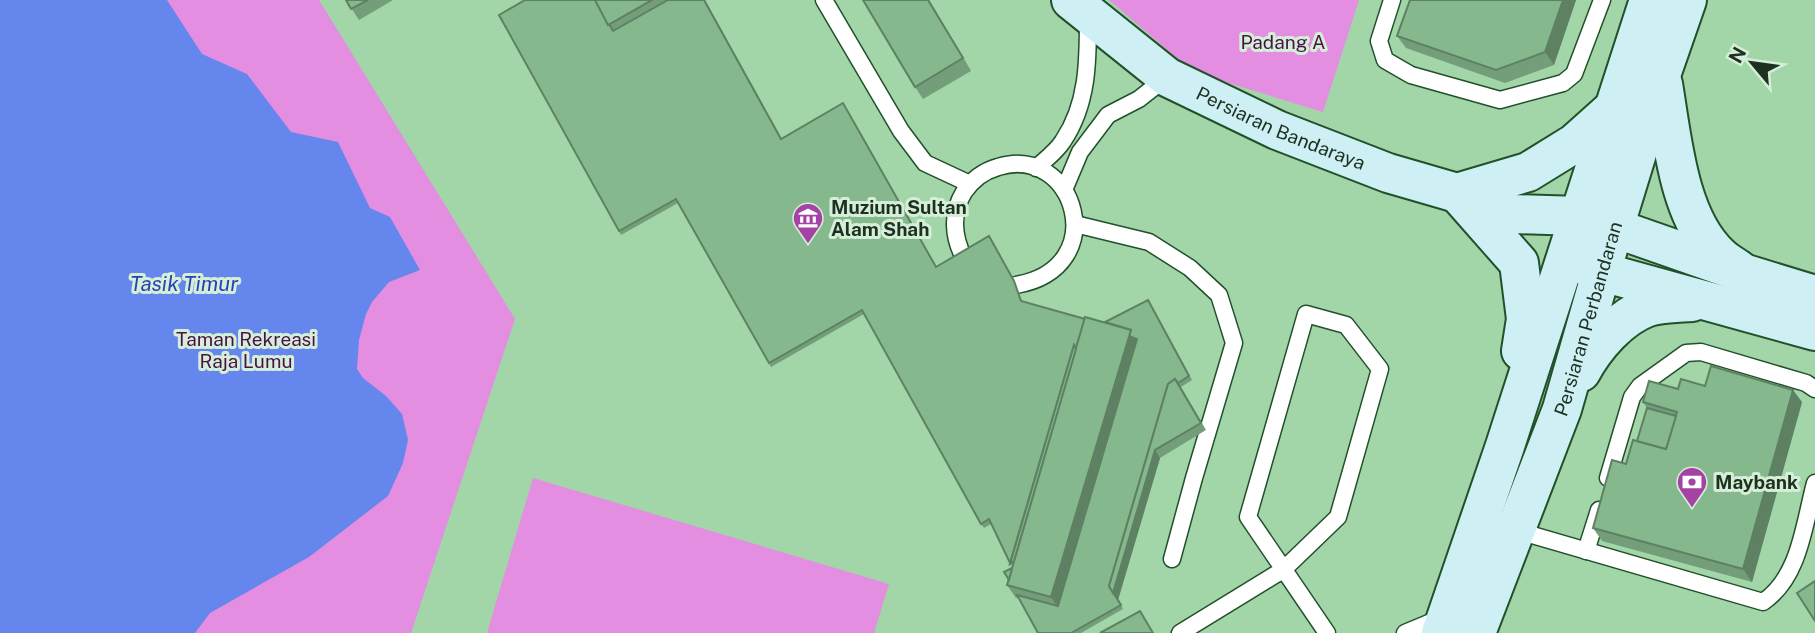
<svg xmlns="http://www.w3.org/2000/svg" width="1815" height="633" font-family="'Public Sans',sans-serif">
<style>
.green{fill:#e38ee0}
.water{fill:#6586ec}
.lines{fill:none;stroke-linecap:round;stroke-linejoin:round}
.service-casing{stroke:#21502a;stroke-width:19}
.secondary-casing{stroke:#21502a;stroke-width:42}
.service{stroke:#fff;stroke-width:16}
.secondary{stroke:#cef0f5;stroke-width:38}
.wall{fill:#739e79}
.shaded-wall{fill:#5e8163}
.building{fill:#86b88d;stroke:#5e8163;stroke-width:2}
.labels{text-anchor:middle;dominant-baseline:central;stroke-width:6;stroke-linejoin:round;paint-order:stroke}
.park-label{font-size:19px;fill:#491049;stroke:#d5eed7}
.street-label{font-size:19px;fill:#1d3120;stroke:#d5eed7}
.poi-label{font-size:19px;font-weight:bold;fill:#1d3120;stroke:#d5eed7;text-anchor:start}
.water-label{font-size:21px;font-style:italic;fill:#2841b7;stroke:#d5eed7}
</style>
<rect width="100%" height="100%" fill="#a2d5a8"/>
<g class="green">
<path d="M0 0H319L515 319 411 633H0Z"/>
<path d="M1109 0H1359L1323 112 1193 72Z"/>
<path d="M533 478 889 584 874 633H487Z"/>
</g>
<path class="water" d="M0 0H167L202 54 247 74 291 132 338 142 370 208 390 217 420 270 389 282 372 302 366 314 359 340 357 369 363 378 386 396 402 414 408 440 403 463 388 496 309 557 210 613 195 633H0Z"/>
<g class="lines">
<g class="service-casing">
<g id="service">
<path d="M824 0 901 131 925 163 970 184"/>
<path d="M1392 0 1379 41 1385 60 1411 75 1500 100 1563 83 1574 74 1602 0"/>
<path d="M1036 168C1045 160 1057 151 1063 141 1088 104 1088 61 1088 19"/>
<path d="M1064 190 1080 152 1108 115 1139 99 1167 77"/>
<path d="M1075 224 1149 242 1190 268 1219 295 1234 343 1194 478 1172 559"/>
<path d="M964 258C953 237 951 213 964 192 972 180 984 171 998 167 1075 143 1114 268 1016 285"/>
<path d="M1608 478 1632 397 1640 386 1686 353 1701 352 1806 383 1815 389"/>
<path d="M1515 530 1763 602C1800 577 1804 524 1815 483"/>
<path d="M1586 551 1599 510"/>
<path d="M1180 633 1283 570 1338 517 1380 369 1346 325 1306 314 1248 517 1327 633"/>
<path d="M1405 633 1441 618"/>
</g>
</g>
<g class="secondary-casing">
<g id="secondary">
<path id="s1" d="M1071 0 1167 77 1277 130 1388 173 1457 193 1513 214 1580 216 1746 274 1815 295"/>
<path d="M1663 84C1672 137 1678 218 1720 256 1725 261 1732 265 1738 269"/>
<path d="M1457 193 1528 172 1575 143 1613 109"/>
<path d="M1460 196 1519 263 1526 319 1521 351"/>
<path d="M1579 263 1602 272 1815 331"/>
<path d="M1581 372C1595 346 1620 317 1648 307 1661 303 1678 303 1692 302"/>
<path d="M1441 633 1505 446 1649 0"/>
<path id="s2" d="M1476 633 1562 409 1614 228 1661 75 1687 0"/>
</g>
</g>
<use href="#service" class="service"/>
<use href="#secondary" class="secondary"/>
</g>
<g class="wall">
<path d="M346 0H393L359 20Z"/>
<path d="M525 0H705L782 139 936 267 989 236 1016 285 1022 301 1085 319 1105 322 1148 300 1192 380 1181 387 1206 430 1160 458 1118 600 1123 609 1081 633H1038L1019 598H1016L1007 585 1013 567 991 524 984 528 981 524 864 314 771 367 678 203 621 235 619 231Z"/>
<path d="M863 0H929L971 71 923 99 915 87Z"/>
<path d="M1410 0H1576L1554 65 1505 83 1406 48 1397 36Z"/>
<path d="M1705 386 1802 402 1752 582 1602 541 1593 528 1637 441 1647 408 1643 402 1678 389Z"/>
</g>
<g class="shaded-wall">
<path d="M928 0H929L971 71 963 58Z"/>
<path d="M1563 0H1576L1554 65 1545 52Z"/>
<path d="M1131 330 1140 343 1060 610 1051 597Z"/>
<path d="M1793 390 1802 402 1752 582 1743 569Z"/>
<path d="M1155 450 1160 458 1118 600 1123 609 1113 593Z"/>
</g>
<g class="building">
<path d="M346 0H368L351 9Z"/>
<path d="M525 0H595L613 31 668 0H704L781 139 843 103 936 267 989 236 1014 281 1021 301 1085 319 1076 348 1074 345 1010 563 989 519 981 524 862 310 769 363 676 199 619 231 499 15Z"/>
<path d="M595 0H652L608 25Z"/>
<path d="M863 0H928L963 58 915 87Z"/>
<path d="M1410 0H1563L1545 52 1496 70 1397 36Z"/>
<path d="M1148 300 1189 376 1178 383 1175 379 1168 384 1109 586 1121 605 1071 633H1038L1017 595 1058 606 1137 339 1129 336 1131 330 1105 322Z"/>
<path d="M1085 317 1131 330 1051 597 1007 585Z"/>
<path d="M1074 345 1076 349 1014 561 1010 564Z"/>
<path d="M1711 366 1793 390 1743 569 1593 528 1612 460 1626 464 1633 440 1666 449 1677 412 1643 402 1649 381 1678 389 1681 379 1705 386Z"/>
<path d="M1175 379 1201 423 1155 450 1113 593 1109 586 1168 384Z"/>
<path d="M1647 408 1676 416 1666 449 1637 441Z"/>
<path d="M1012 568 1009 580 1004 572Z"/>
<path d="M1815 581V621L1797 593Z"/>
<path d="M1140 611 1153 633H1100Z"/>
</g>
<defs>
<g id="museum-pin" transform="scale(1.575)"><path d="M0 17L-7.5 6A9.5 9.5 0 1 1 7.5 6Z" fill="#a641a5" stroke="#d5eed7"/><path d="M0-6L6-3V-2H-6V-3ZM-5-1h2V3h-2ZM-1-1h2V3h-2ZM3-1h2V3H3ZM-6 4H6V6H-6Z" fill="#fff"/></g>
<g id="bank-pin" transform="scale(1.575)"><path d="M0 17L-7.5 6A9.5 9.5 0 1 1 7.5 6Z" fill="#a641a5" stroke="#d5eed7"/><path d="M-6-4H6V4H-6ZM0-2.3a2.3 2.3 0 1 0 0 4.6a2.3 2.3 0 1 0 0-4.6Z" fill="#fff"/></g>
</defs>
<g fill-rule="evenodd">
<use href="#museum-pin" x="808" y="218"/>
<use href="#bank-pin" x="1692" y="482"/>
</g>
<g class="labels">
<g class="park-label">
<text x="1283" y="42">Padang A</text>
<text x="246" y="339">Taman Rekreasi<tspan x="246" dy="22">Raja Lumu</tspan></text>
</g>
<g class="street-label">
<text stroke="none"><textPath href="#s1" startOffset="248">Persiaran Bandaraya</textPath></text>
<text stroke="none"><textPath href="#s2" startOffset="334">Persiaran Perbandaran</textPath></text>
</g>
<g class="poi-label">
<text x="831" y="207">Muzium Sultan<tspan x="831" dy="22">Alam Shah</tspan></text>
<text x="1715" y="482">Maybank</text>
</g>
<g class="water-label">
<text x="184" y="283">Tasik Timur</text>
</g>
</g>
<g transform="translate(1752 63) rotate(299)" stroke="#d5eed7" stroke-width="5" paint-order="stroke">
<path d="M0-5L12 26L0 18L-12 26Z" fill="#1d3120"/>
<text y="-10" font-size="19" font-weight="bold" text-anchor="middle" fill="#1d3120">N</text>
</g>
</svg>
